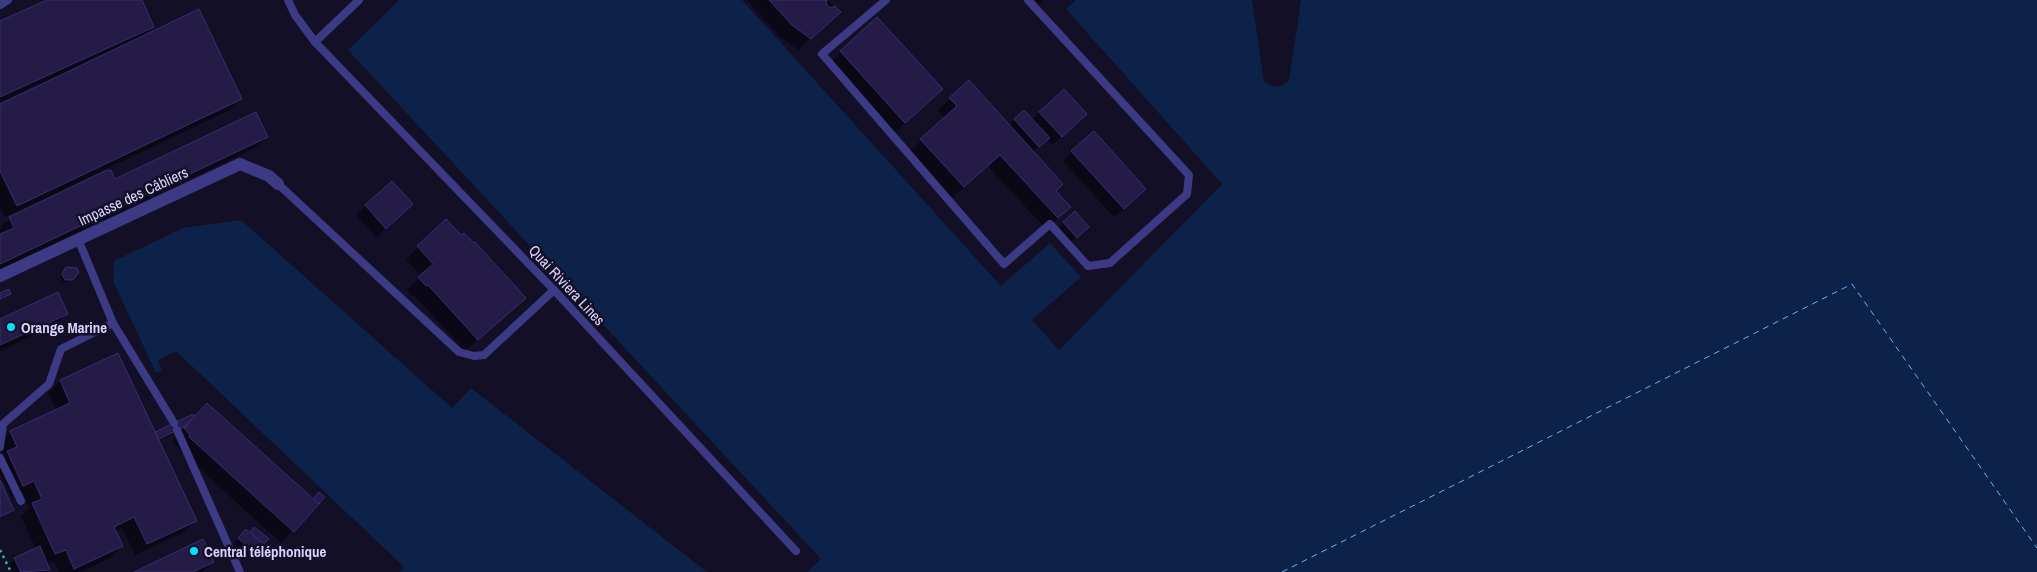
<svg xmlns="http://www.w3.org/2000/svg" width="2037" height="572" font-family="'Archivo Narrow',sans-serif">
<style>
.water{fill:#0c2248}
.shadow{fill:#0007}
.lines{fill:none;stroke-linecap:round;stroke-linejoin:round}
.ferry{stroke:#62b6ff;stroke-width:1;stroke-dasharray:6 5;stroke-linecap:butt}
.building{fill:#241b47;stroke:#3b2d73}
.path{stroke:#2fb8b0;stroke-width:2.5;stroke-dasharray:2.5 4;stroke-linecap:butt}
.lane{stroke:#3d3a85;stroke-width:8}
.street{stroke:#3d3a85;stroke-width:12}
.poi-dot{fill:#00e5ff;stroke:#130f26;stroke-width:2}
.labels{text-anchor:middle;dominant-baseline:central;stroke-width:5;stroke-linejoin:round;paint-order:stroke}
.street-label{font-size:15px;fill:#d9d4ff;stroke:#130f26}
.poi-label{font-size:15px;font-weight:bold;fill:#d9d4ff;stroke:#130f26;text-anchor:start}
</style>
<rect width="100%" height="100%" fill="#130f26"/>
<g class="water">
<path d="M399 0H742L1001 286 1050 243 1081 277 1032 320 1059 350 1222 184 1066 9 1076 0H1252L1264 81C1274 88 1280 89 1289 80L1301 0H2037V572H807L821 559 348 50Z"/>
<path d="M241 220 452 408 471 388 707 572H400L404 567 176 351 158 360 162 371 156 373 113 281 114 261 183 228Z"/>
</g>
<g class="shadow">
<path d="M50 0H141L153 26 142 38 240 99 228 111 5 217 0 207V106L40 86 39 84 0 102V23Z"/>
<path d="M747 0H828L839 12 798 50 780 37Z"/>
<path d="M1035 0H1044L1039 4Z"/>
<path d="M841 52 929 101 893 134 829 64Z"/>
<path d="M950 99 1009 126 1024 112 1032 120 1040 112 1076 123 1052 145 1047 139 1032 152 1055 191 1069 207 1046 229 988 166 952 198 909 152 945 118 938 110Z"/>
<path d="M1094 133 1136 198 1114 217 1063 161Z"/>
<path d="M267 136 255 148 0 269V228L10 218 114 181Z"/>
<path d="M392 183 403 213 376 237 356 215Z"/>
<path d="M1074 213 1087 227 1070 243 1058 229Z"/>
<path d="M446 221 461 237 512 309 465 351 415 296 413 297 407 290 421 276 406 259Z"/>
<path d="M64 271 72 279 69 282H63L60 277Z"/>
<path d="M67 313 55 325 0 351V320Z"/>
<path d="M118 355 155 433 193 415 318 504 281 543 178 449 179 448 172 441 182 431 158 441 196 520 184 532 135 555 122 528 115 532 122 546 110 558 80 572H59L54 561 46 564 49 570 47 572H12L9 565 14 559 36 549 21 516 29 508 22 492 11 497 0 473V460L4 456 0 442 10 432 56 410 48 393 60 381Z"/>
<path d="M0 483 13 510 0 519Z"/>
<path d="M240 537 256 553 250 559 233 545Z"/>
<path d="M213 562 202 572H137Z"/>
</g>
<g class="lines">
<path class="ferry" d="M1282 572 1852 284 2037 548"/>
</g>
<g class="building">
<path d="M47 0H142L154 27 0 97V21Z"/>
<path d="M769 0H827L826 3 830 8 835 6 841 12 811 39 792 25Z"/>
<path d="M199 9 242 99 17 206 0 171V104Z"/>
<path d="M877 17 943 89 905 123 840 51Z"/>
<path d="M969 80 1063 184 1056 191 1071 207 1058 218 1000 155 964 187 920 139 957 106 949 98Z"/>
<path d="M1064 89 1087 114 1062 137 1039 112Z"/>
<path d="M1024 110 1050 138 1039 147 1014 119Z"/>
<path d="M256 112 268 137 0 264V234L14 228 9 217 105 171 111 170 115 179Z"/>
<path d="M1094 131 1146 189 1124 209 1071 151Z"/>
<path d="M392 181 413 204 386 229 365 205Z"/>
<path d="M1075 211 1089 227 1077 238 1063 222Z"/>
<path d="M446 219 461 235 464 233 474 243 475 242 526 298 478 340 428 285 426 286 418 277 433 264 417 246Z"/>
<path d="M66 267 77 268 79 272 73 280H65L62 274Z"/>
<path d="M9 289 11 294 0 299V293Z"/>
<path d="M58 292 68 314 0 345V319Z"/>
<path d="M118 353 197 521 147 544 134 517 114 527 123 546 74 569 66 550 55 554 32 503 42 499 34 481 23 486 7 451 17 447 10 431 70 403 60 380Z"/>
<path d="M207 403 319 504 294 532 189 437 190 435 184 428Z"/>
<path d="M193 414 195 416 184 427 159 439 155 432Z"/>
<path d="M0 480 14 510 0 517Z"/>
<path d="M319 492 325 497 319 504 313 499Z"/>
<path d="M254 527 269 539 264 544 250 533Z"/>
<path d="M246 529 264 544 256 554 238 538Z"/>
<path d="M203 539 214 562 193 572H134Z"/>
<path d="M40 546 50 570 21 572 14 558Z"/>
</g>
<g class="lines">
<path class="path" d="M0 550 11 572"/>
<g class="lane">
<path d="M288 0 295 15 315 42 554 290 796 551"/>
<path d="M886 0 822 54 1004 264 1050 224 1088 266 1110 263 1187 194 1189 175 1028 0"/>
<path d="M0 5 8 0"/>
<path d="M315 42 359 0"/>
<path d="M278 184 459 352 474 356 484 355 554 290"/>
<path d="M78 239 113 323 174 423"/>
<path d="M177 430 240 572"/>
<path d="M0 447 3 424 49 384 61 349 113 323"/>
<path d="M0 458 21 501"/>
</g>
<path class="street" d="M0 276 240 164 269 176 278 184"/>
</g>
<g class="poi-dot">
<circle cx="11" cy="327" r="5"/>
<circle cx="194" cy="551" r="5"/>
</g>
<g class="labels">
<g class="street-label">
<text transform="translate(133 196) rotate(-25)">Impasse des Câbliers</text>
<text transform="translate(567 285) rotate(47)">Quai Riviera Lines</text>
</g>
<g class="poi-label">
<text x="21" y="327">Orange Marine</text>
<text x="204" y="551">Central téléphonique</text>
</g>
</g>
</svg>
